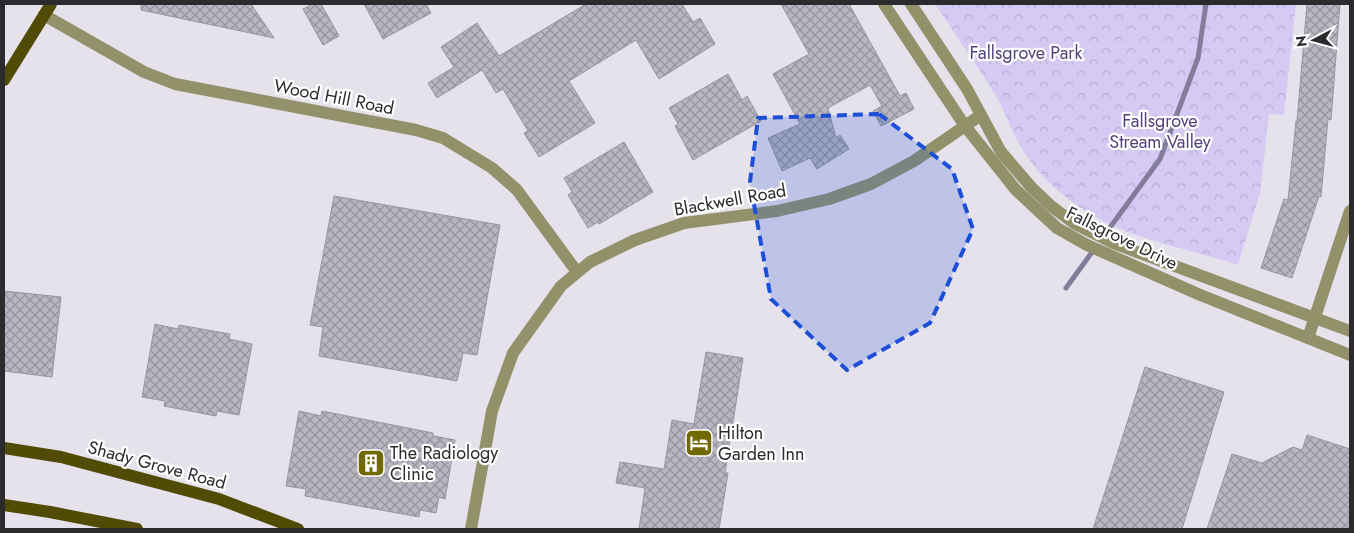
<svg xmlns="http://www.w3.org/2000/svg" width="1354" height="533" font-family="Jost,sans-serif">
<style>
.forest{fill:url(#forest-crowns)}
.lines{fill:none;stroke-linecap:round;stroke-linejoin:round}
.stream{stroke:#847c9b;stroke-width:5}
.building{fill:url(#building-cross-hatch);stroke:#97959e}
.minor{stroke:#93916a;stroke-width:12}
.major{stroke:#514b06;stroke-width:12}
.marked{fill:#1d4ed8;fill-opacity:0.2;stroke:#1d4ed8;stroke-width:4;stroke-dasharray:10 6;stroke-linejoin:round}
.labels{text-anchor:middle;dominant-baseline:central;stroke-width:4.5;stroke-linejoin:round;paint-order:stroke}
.park-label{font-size:18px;fill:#53427a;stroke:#fff}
.street-label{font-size:18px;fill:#2b2b2e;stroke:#fff}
.poi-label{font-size:18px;fill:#2b2b2e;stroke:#fff;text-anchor:start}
</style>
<defs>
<pattern id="forest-crowns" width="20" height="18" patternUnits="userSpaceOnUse" patternTransform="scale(1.25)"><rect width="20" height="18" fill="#d4caf4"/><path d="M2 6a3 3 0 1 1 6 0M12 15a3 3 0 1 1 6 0" fill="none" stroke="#b6aed2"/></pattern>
<pattern id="building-cross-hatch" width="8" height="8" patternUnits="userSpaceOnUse" patternTransform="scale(1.25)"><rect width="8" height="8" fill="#b8b6c0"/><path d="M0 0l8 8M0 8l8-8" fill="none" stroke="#96949c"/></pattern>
</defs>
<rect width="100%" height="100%" fill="#e5e2ec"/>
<path class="forest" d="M935 4H1296L1284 115 1269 114 1260 193 1238 265C1194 250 1147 243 1105 222 1070 204 1039 178 1019 144 1010 128 1005 111 996 96 977 65 955 34 935 4Z"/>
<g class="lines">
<g class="stream">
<path d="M1103 237 1160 159 1198 58 1206 4"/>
<path d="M1066 288 1095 248"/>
</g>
</g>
<g class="building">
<path d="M141 4H251L274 38 141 10Z"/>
<path d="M313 4H321L339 36 323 45 303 9Z"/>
<path d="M364 4H426L431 13 383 39Z"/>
<path d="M586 4H682L693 22 700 18 715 44 659 79 636 40 569 81 595 123 539 157 524 133 528 131 503 89 496 93 482 70 437 98 428 83 454 67 441 47 477 23 499 56Z"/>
<path d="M781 4H849L900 96 906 93 914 109 881 126 873 111 882 106 870 85 828 108 836 138 840 135 849 149 817 169 810 158 782 171 768 138 800 124 773 74 809 54Z"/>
<path d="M1307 4H1340L1331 120 1328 119 1321 197 1319 196 1292 278 1261 268 1284 199 1288 200 1296 121H1297Z"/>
<path d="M728 74 742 100 747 96 761 121 693 160 675 126 678 124 669 108Z"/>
<path d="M624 142 653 192 599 224 598 222 588 228 568 195 572 192 564 178Z"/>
<path d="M334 196 500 225 477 355 463 353 457 381 319 356 323 327 310 325Z"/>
<path d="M4 291 61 297 52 377 4 371Z"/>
<path d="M155 324 178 329 179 325 230 334 229 339 252 344 239 415 217 411 216 416 164 406 165 401 142 397Z"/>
<path d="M706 352 743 358 725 473H728L719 529H639L645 488 616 483 620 462 664 469 672 420 694 424Z"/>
<path d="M1145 367 1224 392 1182 529H1093Z"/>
<path d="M299 411 321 416 322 411 433 433V436L455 440 445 499 439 497 436 513 420 510 419 517 305 496 306 489 286 486Z"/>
<path d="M1307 435 1350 449V529H1207L1232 454 1262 463 1293 447 1302 450Z"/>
</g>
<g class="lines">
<g class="minor">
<path d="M884 4 965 126 1016 190 1057 228 1087 245 1198 294 1350 355"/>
<path d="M911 4 967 89 1001 152 1031 187 1051 206 1075 224 1113 243 1350 331"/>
<path d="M44 15 144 72 175 84 416 130 443 138 492 168 517 190 577 272"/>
<path d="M1308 338 1350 211"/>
<path d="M471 529 492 411 513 353 561 286 590 262 635 240 684 223 777 211 829 199 871 184 914 161 981 115"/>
</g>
<g class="major">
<path d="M4 80 51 4"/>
<path d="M4 448 61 457 219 499 298 529"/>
<path d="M4 505 50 512 137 529"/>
</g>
</g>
<path class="marked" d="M879 114 952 169 973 229 930 323 847 370 771 299 750 182 758 118Z"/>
<defs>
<g id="hotel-square" transform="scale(1.4375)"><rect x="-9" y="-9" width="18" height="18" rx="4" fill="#716901" stroke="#fff"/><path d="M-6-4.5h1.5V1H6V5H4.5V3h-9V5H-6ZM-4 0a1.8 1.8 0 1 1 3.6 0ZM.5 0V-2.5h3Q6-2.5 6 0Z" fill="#fff"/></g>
<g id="building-square" transform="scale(1.4375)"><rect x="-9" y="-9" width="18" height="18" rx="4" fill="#716901" stroke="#fff"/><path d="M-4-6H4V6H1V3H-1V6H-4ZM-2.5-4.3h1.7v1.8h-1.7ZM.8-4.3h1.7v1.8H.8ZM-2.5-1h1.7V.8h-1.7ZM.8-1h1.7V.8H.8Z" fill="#fff"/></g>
</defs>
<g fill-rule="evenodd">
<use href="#hotel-square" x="699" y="443"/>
<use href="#building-square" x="371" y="463"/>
</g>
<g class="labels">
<g class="park-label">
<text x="1026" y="53">Fallsgrove Park</text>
<text x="1160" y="121">Fallsgrove<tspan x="1160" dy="21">Stream Valley</tspan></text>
</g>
<g class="street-label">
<text transform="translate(334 97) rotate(11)">Wood Hill Road</text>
<text transform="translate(730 200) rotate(-10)">Blackwell Road</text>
<text transform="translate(1122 238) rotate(26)">Fallsgrove Drive</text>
<text transform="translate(157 465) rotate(15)">Shady Grove Road</text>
</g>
<g class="poi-label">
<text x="718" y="433">Hilton<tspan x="718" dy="21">Garden Inn</tspan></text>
<text x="390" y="453">The Radiology<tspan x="390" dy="21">Clinic</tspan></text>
</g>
</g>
<rect width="1354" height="533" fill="none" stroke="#2b2b2e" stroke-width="10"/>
<g transform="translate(1314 40) rotate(264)" stroke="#ffffff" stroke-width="4" paint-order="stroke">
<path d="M0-4L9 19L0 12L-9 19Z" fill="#2b2b2e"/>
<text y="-8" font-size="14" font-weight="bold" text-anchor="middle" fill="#2b2b2e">N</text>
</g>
</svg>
